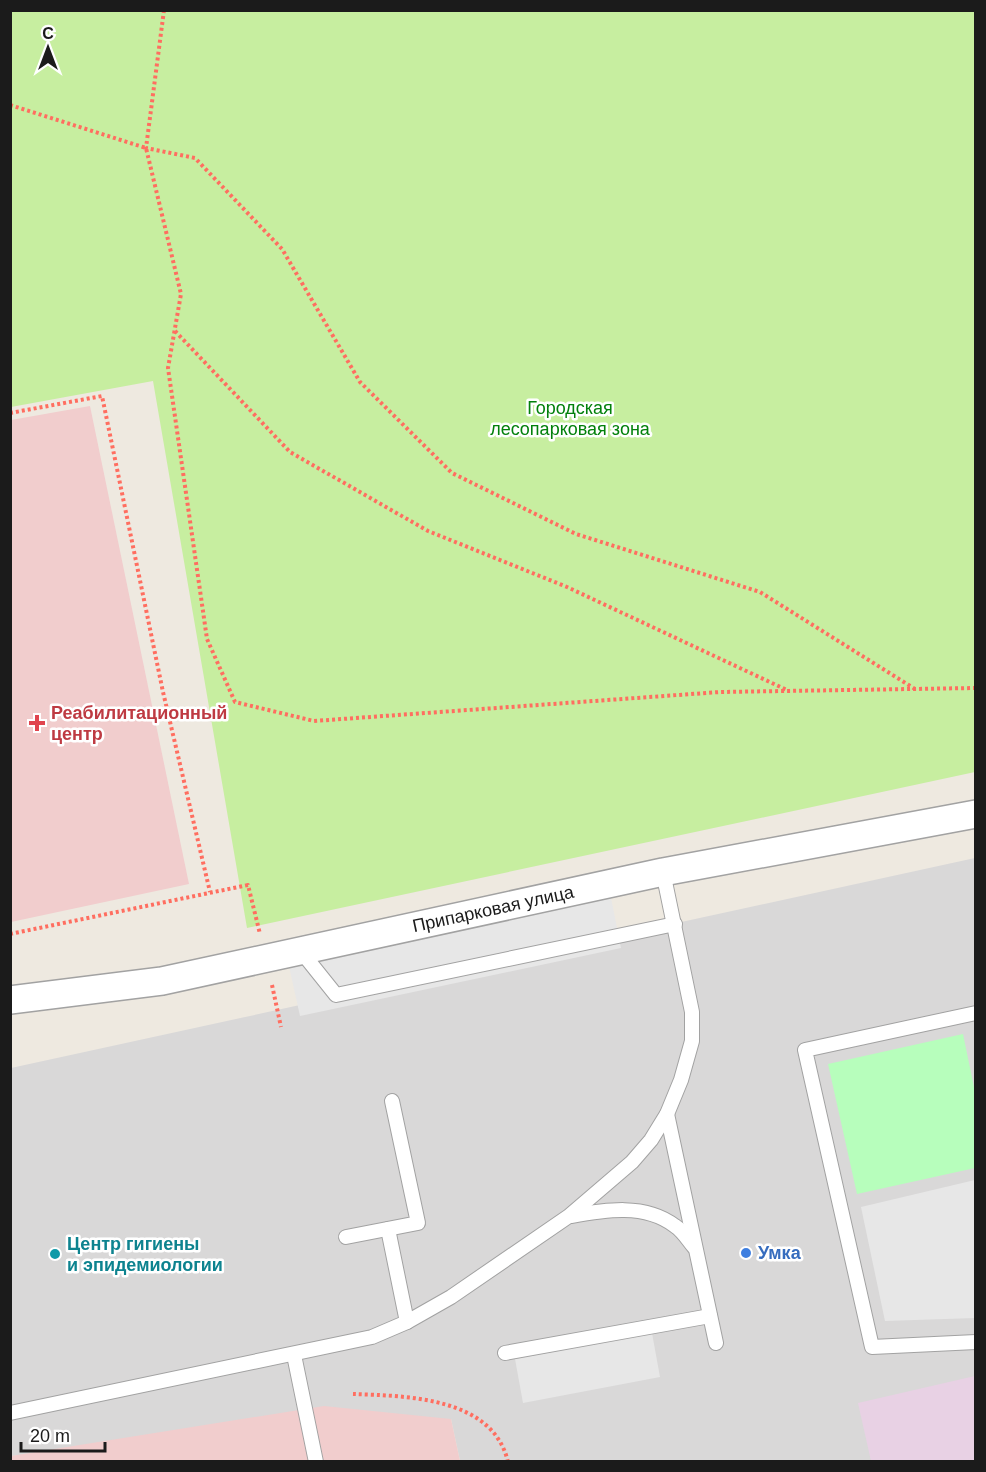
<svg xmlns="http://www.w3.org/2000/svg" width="986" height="1472" font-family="Arial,sans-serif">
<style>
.residential{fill:#d9d8d8}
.commercial{fill:#f1cdcd}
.industrial{fill:#e8d1e4}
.grass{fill:#c7eea0}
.park{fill:#b7febc}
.parking{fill:#e7e7e7}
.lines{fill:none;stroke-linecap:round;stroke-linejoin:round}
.lane-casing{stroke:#a2a2a2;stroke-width:16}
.street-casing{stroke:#a2a2a2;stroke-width:30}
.path{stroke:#ff6e60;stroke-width:4;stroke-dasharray:3 3;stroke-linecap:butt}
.lane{stroke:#fff;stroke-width:14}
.street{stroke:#fff;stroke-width:27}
.health-dot{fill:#e0444e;stroke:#fff;stroke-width:2}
.shop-dot{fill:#3f7fe0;stroke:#fff;stroke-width:2}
.culture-dot{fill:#0f9aa8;stroke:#fff;stroke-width:2}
.labels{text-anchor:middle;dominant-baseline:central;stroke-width:5;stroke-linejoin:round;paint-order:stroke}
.park-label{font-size:18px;fill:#02800b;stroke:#fff}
.health-label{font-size:18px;font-weight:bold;fill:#be3a42;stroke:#fff;text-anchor:start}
.street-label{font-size:18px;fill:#1b1b1b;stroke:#fff}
.culture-label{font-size:18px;font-weight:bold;fill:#0d838f;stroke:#fff;text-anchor:start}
.shop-label{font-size:18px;font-weight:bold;fill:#366cbe;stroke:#fff;text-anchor:start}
</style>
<rect width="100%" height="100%" fill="#eee9e0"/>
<path class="residential" d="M975 858V1461H460L451 1419 11 1456V1068Z"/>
<g class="commercial">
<path d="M90 406 189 884 11 922V420Z"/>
<path d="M324 1406 451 1419 460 1461 11 1462V1456Z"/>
</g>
<path class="industrial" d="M975 1376V1461H871L858 1403Z"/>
<path class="grass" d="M11 10 975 11V772L247 928 153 381 11 407Z"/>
<path class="park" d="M963 1034 975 1092V1168L857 1194 828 1064Z"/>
<g class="parking">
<path d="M611 898 621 948 300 1016 289 966Z"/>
<path d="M975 1180V1318L885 1321 861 1207Z"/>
<path d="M652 1333 660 1377 523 1403 515 1359Z"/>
</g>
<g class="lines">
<g class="lane-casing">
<g id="lane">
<path d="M300 950 336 995 675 924"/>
<path d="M976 1013 805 1050 872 1347 976 1342"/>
<path d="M667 1114 716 1343"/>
<path d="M571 1216C605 1210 645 1203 675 1226 683 1231 688 1240 694 1247"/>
<path d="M388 1229 407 1322"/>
<path d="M346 1237 418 1223 392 1101"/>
<path d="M505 1353 710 1316"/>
<path d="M294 1355 316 1462"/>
<path d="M10 1413 372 1337 407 1322 451 1297 569 1216 632 1162 651 1140 667 1114 681 1080 692 1041V1012L663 872"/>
</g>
</g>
<g class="street-casing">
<g id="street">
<path id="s1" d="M10 1000 162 981 663 872 976 814"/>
</g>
</g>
<g class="path">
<path d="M164 10 146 148 195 158 282 249 360 382 452 473 576 534 760 592 915 689"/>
<path d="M10 105 146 148 181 294 168 368 207 639 235 702 314 721 720 692 976 688"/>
<path d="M175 331 290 452 428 531 567 587 789 691"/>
<path d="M10 413 102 396 163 692 210 892"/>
<path d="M10 934 248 885 260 934"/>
<path d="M272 985 281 1027"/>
<path d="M353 1394C407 1396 493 1397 508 1462"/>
</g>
<use href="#lane" class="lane"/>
<use href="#street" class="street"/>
</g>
<path class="health-dot" d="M34 714h6v6h6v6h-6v6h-6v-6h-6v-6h6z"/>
<circle class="shop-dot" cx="746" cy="1253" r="6"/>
<circle class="culture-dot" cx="55" cy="1254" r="6"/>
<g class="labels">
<g class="park-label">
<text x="570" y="408">Городская<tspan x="570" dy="21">лесопарковая зона</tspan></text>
</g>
<g class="health-label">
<text x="51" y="713">Реабилитационный<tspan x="51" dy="21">центр</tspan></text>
</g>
<g class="street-label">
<text stroke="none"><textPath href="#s1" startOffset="492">Припарковая улица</textPath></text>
</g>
<g class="culture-label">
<text x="67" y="1244">Центр гигиены<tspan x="67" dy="21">и эпидемиологии</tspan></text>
</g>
<g class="shop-label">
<text x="758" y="1253">Умка</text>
</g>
</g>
<rect width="986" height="1472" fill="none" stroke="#1b1b1b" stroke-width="24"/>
<g transform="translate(48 48)" stroke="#ffffff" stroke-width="4.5" paint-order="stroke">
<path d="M0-4.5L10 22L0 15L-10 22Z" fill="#1b1b1b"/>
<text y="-9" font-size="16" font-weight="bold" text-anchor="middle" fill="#1b1b1b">С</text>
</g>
<path d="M21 1442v9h84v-9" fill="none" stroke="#1b1b1b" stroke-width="3"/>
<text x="30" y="1442" font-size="18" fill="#1b1b1b" stroke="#ffffff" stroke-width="4.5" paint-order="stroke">20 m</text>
</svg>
